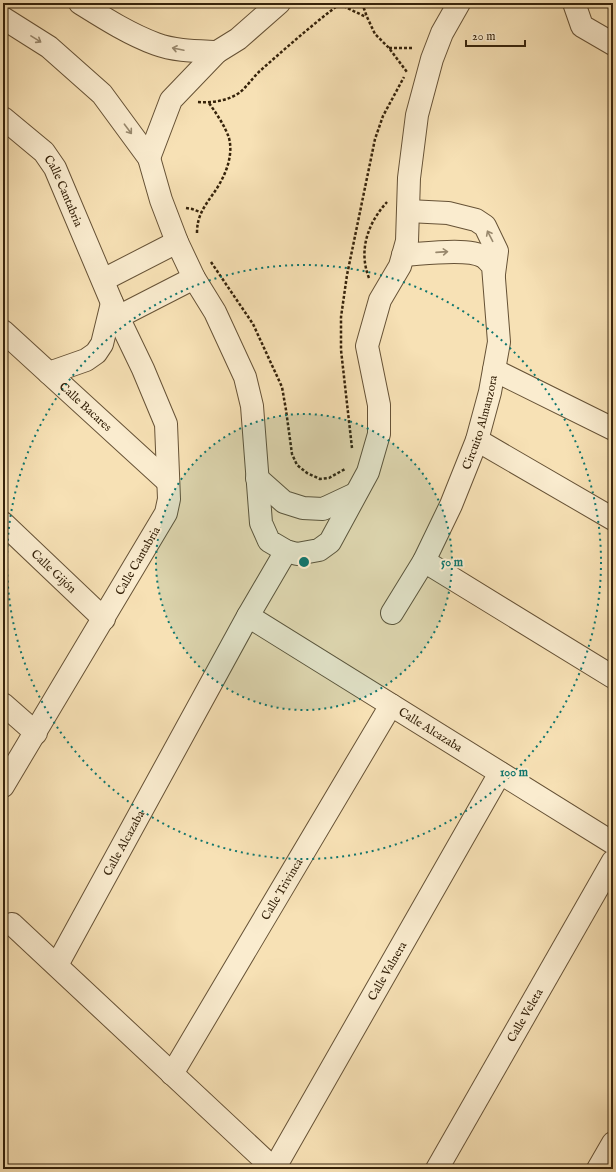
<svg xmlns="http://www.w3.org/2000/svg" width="616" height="1172" font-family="'IM FELL English',serif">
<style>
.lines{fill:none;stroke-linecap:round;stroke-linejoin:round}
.street-casing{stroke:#665236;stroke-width:24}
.path{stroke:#36230b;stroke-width:2.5;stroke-dasharray:3 2;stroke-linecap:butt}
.street{stroke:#faeccf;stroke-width:22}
.oneway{stroke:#98886d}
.ring{fill:none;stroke:#0f766e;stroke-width:2;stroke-dasharray:2 4}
.labels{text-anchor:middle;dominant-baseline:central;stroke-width:4;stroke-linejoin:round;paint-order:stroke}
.street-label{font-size:12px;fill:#36230b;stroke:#faeccf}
.centre{fill:#0f766e;stroke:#faeccf;stroke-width:2}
.ring-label{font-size:12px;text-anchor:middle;font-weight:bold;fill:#0f766e;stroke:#faeccf;stroke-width:4;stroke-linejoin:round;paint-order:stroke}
</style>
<rect width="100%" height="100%" fill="#f7e1b5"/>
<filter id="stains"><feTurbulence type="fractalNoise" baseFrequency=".005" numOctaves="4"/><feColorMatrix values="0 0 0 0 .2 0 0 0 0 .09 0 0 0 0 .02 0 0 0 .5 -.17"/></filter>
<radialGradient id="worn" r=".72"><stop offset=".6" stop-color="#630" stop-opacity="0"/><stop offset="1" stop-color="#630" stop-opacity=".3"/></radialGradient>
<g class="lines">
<g class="street-casing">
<g id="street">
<path d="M80 3C104 18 129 34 156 44 175 51 196 51 217 52"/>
<path d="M574 3 582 26 613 44"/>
<path d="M3 18 49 47 102 94 149 158 161 200 177 242 194 278 215 312 245 377 252 406 261 523 269 541 286 551 297 554 319 550 330 542 368 472 379 434V405L367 346 380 300 400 266 407 241 409 178 417 115 432 59 442 33 459 3"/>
<path id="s1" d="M3 118 44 152 55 168 118 317 143 369 166 424 169 499 166 513 3 786"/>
<path d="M149 158 171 100 217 52 238 39 279 3"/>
<path d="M408 211 448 213 476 220 485 226 497 251 494 274"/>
<path d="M103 280 177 242"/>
<path d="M118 317 194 278"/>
<path id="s2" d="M3 331 168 482"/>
<path d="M494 370 613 429"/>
<path d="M49 373 86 360 96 353 102 344 112 303"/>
<path d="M477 440 613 519"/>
<path d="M257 478 284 502 303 508 323 509 355 494"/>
<path id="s3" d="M3 523 104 619"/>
<path d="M424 561 613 677"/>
<path id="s4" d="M392 613 424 561 451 505 477 440 490 392 499 342 493 266C490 263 487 259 484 257 468 247 423 254 403 255"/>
<path id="s5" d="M248 616 613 843"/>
<path d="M3 704 36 733"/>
<path d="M12 924 274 1169"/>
<path id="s6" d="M57 965 248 616 286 551"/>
<path id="s7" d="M172 1074 391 705"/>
<path id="s8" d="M274 1169 500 773"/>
<path id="s9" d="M437 1169 613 861"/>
<path d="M598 1169 613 1143"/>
</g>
</g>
<g class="path">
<path d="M362 3 367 17 375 34 389 48 407 72"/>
<path d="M339 4 366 17"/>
<path d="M389 48H414"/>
<path d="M198 102C212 103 227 101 239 93 247 87 253 77 261 70 287 47 313 24 341 3"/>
<path d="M186 208 192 209 200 212"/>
<path d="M197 233C197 216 204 207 213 194 224 179 234 157 229 138 225 126 216 113 209 103"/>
<path d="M211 262 253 324 282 387 286 410 292 454 297 465 307 473 320 479 329 478 345 469"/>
<path d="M369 278C358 250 368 223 387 202"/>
<path d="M352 448 341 350V317L347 275 375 139 383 116 404 77"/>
</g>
<use href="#street" class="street"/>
</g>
<defs><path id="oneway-shaft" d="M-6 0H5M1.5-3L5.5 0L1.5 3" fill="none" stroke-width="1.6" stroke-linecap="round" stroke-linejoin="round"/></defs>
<g class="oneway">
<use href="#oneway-shaft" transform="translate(36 39) rotate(32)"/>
<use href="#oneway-shaft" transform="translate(178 49) rotate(-168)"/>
<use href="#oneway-shaft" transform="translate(128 129) rotate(53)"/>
<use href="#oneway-shaft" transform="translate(490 236) rotate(-117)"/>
<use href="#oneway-shaft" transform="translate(442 252) rotate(-4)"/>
</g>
<circle cx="304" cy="562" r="148" fill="#0f766e" fill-opacity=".12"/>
<g class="ring">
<circle cx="304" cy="562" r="148"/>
<circle cx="304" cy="562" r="297"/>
</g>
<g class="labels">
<g class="street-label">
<text stroke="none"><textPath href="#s1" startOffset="97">Calle Cantabria</textPath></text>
<text stroke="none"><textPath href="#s2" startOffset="112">Calle Bacares</textPath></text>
<text stroke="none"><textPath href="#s4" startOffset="211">Circuito Almanzora</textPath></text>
<text transform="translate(138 561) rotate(-60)">Calle Cantabria</text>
<text stroke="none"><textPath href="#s3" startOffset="70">Calle Gijón</textPath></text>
<text stroke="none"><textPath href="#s5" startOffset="215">Calle Alcazaba</textPath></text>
<text stroke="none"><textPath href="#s6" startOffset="139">Calle Alcazaba</textPath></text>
<text stroke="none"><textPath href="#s7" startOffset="215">Calle Trivinca</textPath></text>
<text stroke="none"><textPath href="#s8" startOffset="228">Calle Valnera</textPath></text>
<text stroke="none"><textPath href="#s9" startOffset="177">Calle Veleta</textPath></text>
</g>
</g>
<circle cx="304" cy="562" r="6" class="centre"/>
<g class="ring-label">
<text x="452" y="566">50 m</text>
<text x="514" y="776">100 m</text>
</g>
<rect width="616" height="1172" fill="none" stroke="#f7e1b5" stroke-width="16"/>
<rect x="4" y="4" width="608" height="1164" fill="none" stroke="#36230b" stroke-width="2"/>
<rect x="8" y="8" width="600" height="1156" fill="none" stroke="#36230b"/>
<path d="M466 40v6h59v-6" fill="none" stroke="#36230b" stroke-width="2"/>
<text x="472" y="40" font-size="12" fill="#36230b" stroke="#faeccf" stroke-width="3" paint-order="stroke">20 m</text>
<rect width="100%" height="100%" filter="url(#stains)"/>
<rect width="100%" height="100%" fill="url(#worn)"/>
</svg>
